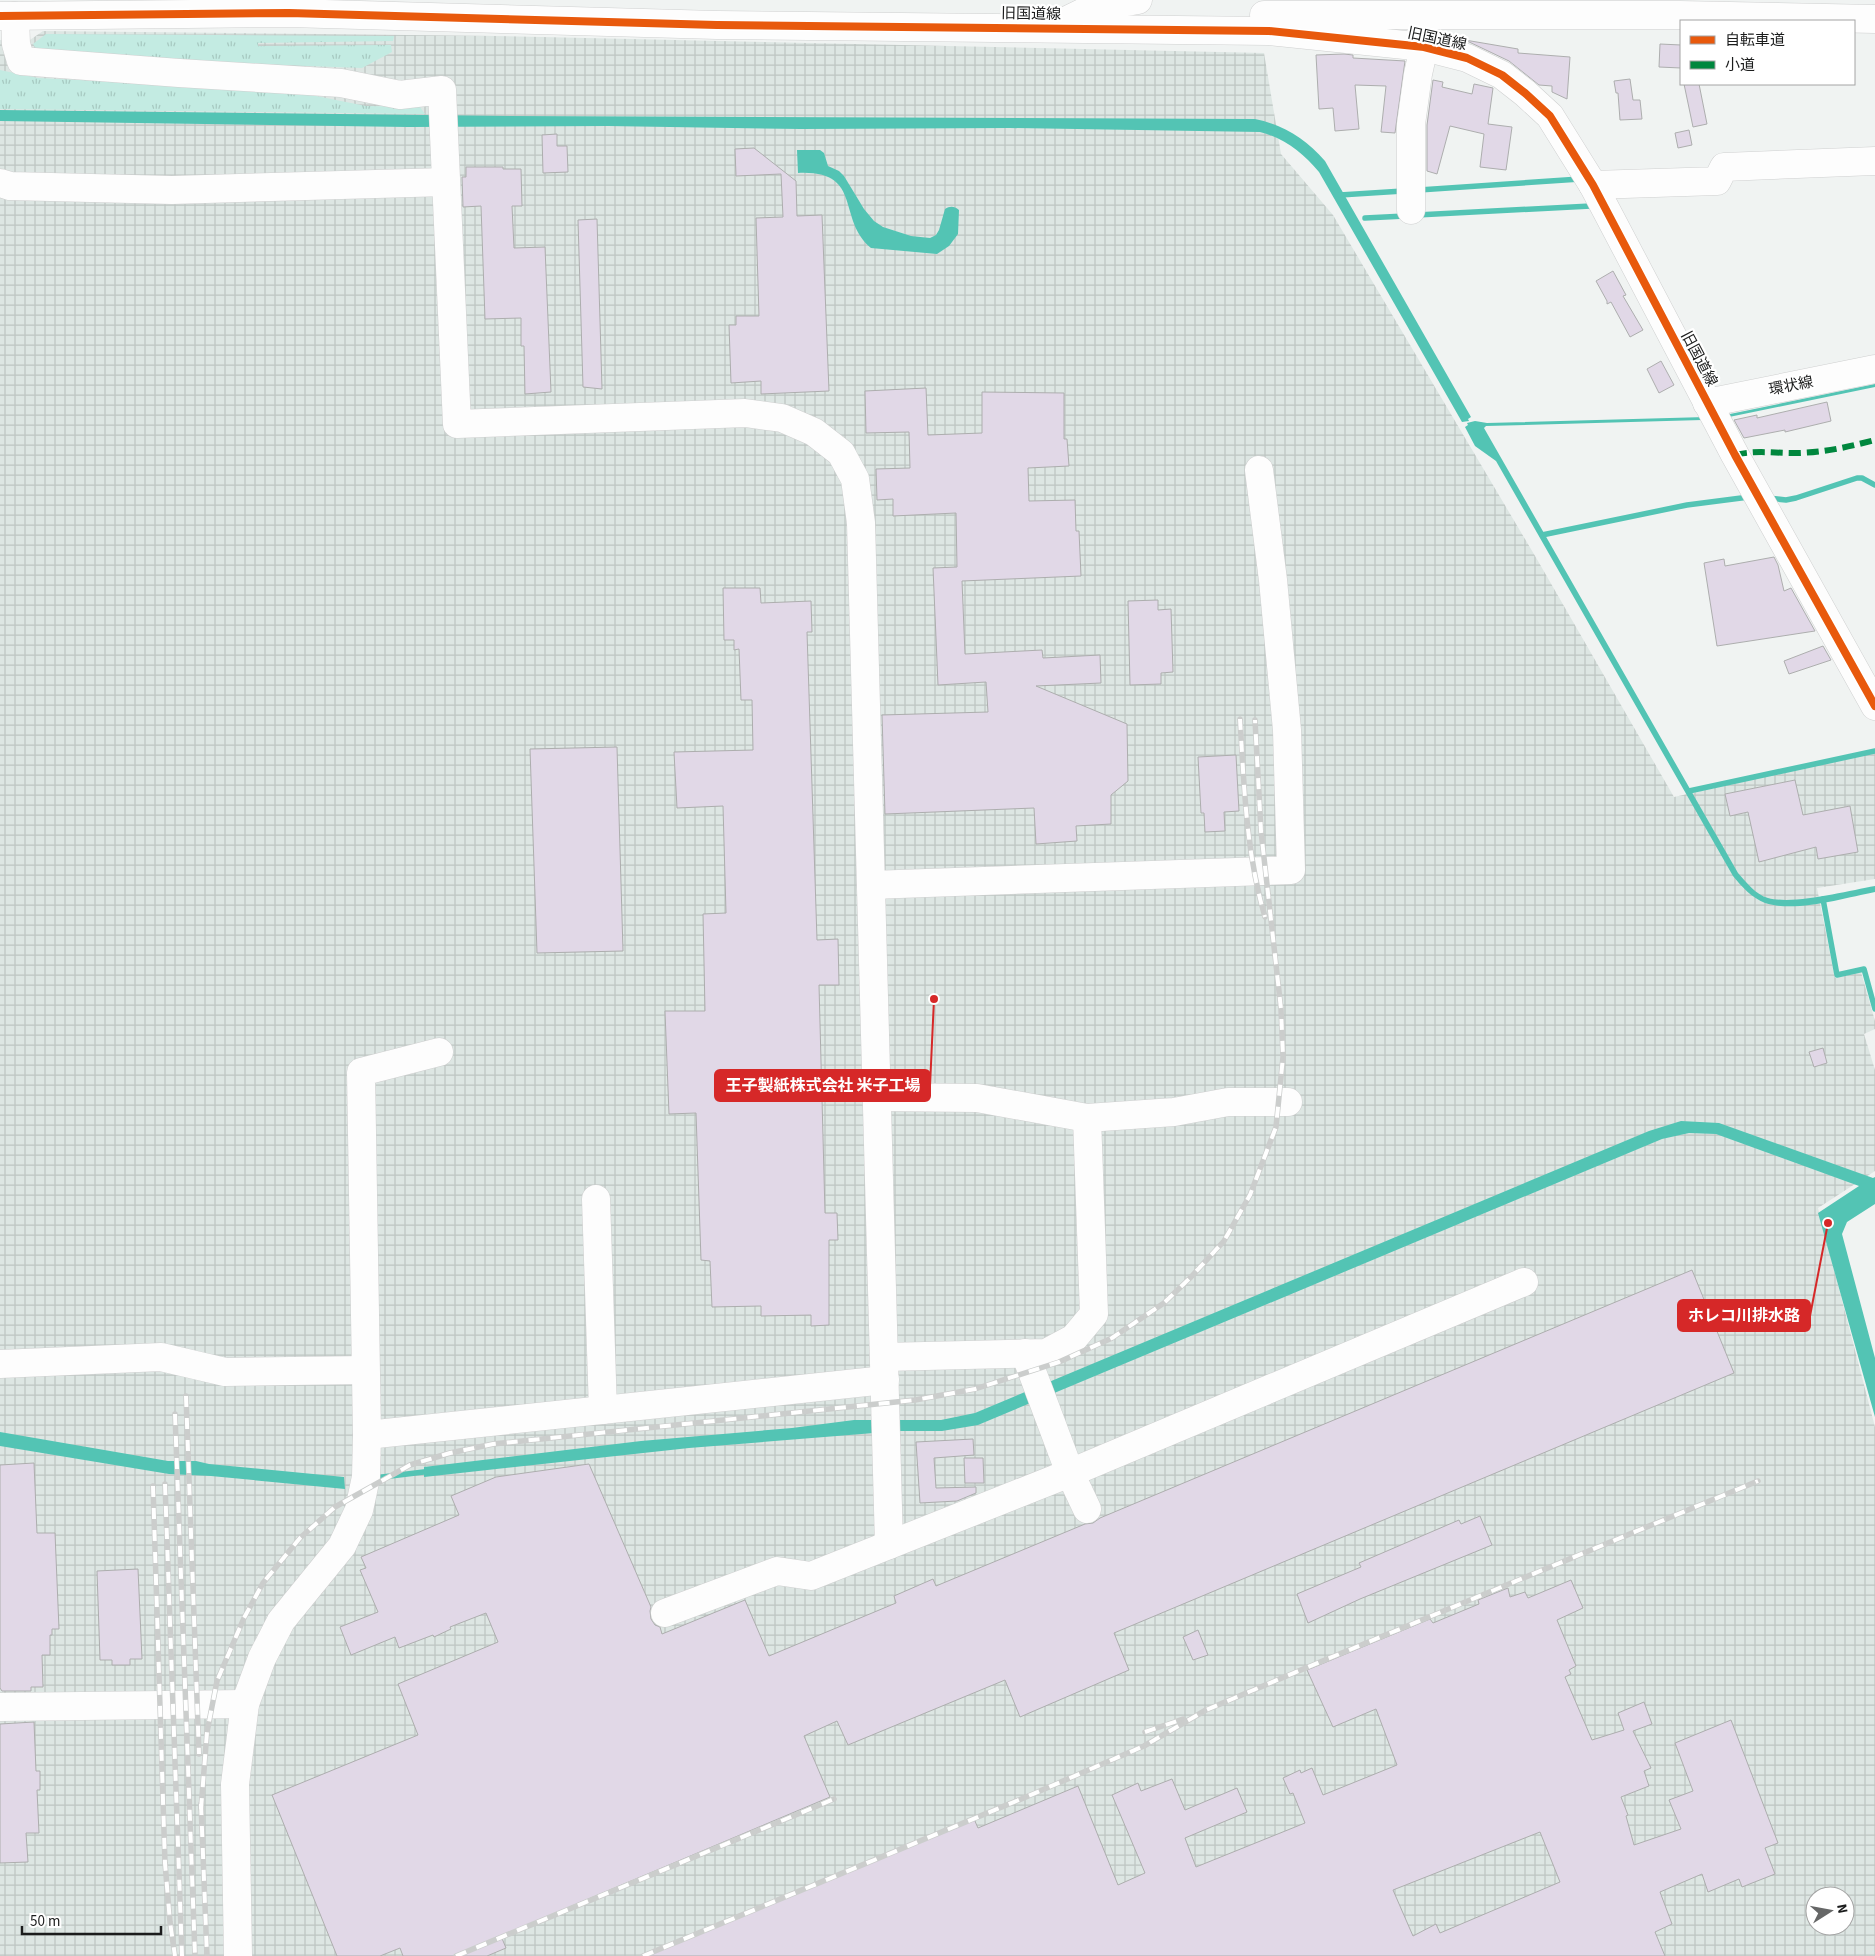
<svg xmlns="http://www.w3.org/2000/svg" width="1875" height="1956" font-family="'Source Sans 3','Noto Sans JP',sans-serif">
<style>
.industrial{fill:url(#industrial-grid);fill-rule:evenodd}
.grass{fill:url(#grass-tufts)}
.water{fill:#53c4b4}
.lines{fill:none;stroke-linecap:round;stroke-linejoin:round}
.stream{stroke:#53c4b4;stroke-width:5.5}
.building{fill:#e1d8e7;stroke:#adaeae;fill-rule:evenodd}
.minor-casing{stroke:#cfd0d0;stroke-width:29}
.minor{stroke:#fdfdfd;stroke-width:28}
.rail-casing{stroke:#cbcdcc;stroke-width:5.5}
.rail{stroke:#fff;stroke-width:4;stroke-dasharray:11;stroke-linecap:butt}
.quiet{stroke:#00873e;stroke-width:6;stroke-dasharray:12 6;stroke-linecap:butt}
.cycleway-casing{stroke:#fff;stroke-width:11}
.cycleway{stroke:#e8590c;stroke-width:8}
.labels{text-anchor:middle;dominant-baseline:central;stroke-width:4.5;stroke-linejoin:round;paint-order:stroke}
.street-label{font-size:15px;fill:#1b1c1c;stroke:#fff}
.leader{fill:none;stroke:#d62828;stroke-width:2}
.callout-dot{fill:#d62828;stroke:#fff;stroke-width:2}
.callout{fill:#d62828;stroke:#d62828;stroke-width:2}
.callout-label{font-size:16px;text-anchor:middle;font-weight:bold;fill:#fff}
</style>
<defs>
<pattern id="industrial-grid" width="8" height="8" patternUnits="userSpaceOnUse" patternTransform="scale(1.25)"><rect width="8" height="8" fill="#dde6e3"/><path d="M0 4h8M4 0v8" fill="none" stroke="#bdc5c2"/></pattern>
<pattern id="grass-tufts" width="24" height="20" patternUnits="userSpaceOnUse" patternTransform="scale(1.25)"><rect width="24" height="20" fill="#c3ebe2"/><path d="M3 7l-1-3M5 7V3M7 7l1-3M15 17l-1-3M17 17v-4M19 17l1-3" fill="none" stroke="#a7c9c1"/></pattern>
</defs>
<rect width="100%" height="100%" fill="#f0f3f2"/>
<path class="industrial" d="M43 31 494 36 1264 53 1281 154 1333 215 1538 561 1674 797 1875 752V879L1817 888 1835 978 1861 972 1875 1021V1029L1864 1034 1875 1070V1171L1818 1208 1875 1427V1956H0V40L27 42ZM1815 1896H1845V1926H1815Z"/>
<g class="grass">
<path d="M46 34 394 36 393 41 258 43V46L391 45 392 52 362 68 44 56 38 52 33 44Z"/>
<path d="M0 70 38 78 286 90 366 106 420 107 425 114 0 109Z"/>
</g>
<g class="water">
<path d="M0 110 511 116 1255 119C1284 125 1306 139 1325 161L1471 417 1468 419 1469 421 1462 422 1319 172C1303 153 1284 138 1260 132L1010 128 801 129 608 126 408 127 0 121Z"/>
<path d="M797 150H820L824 153 828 166 839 171 844 176 864 209 874 221 883 227 911 236 930 238 936 235 939 230 945 209C950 206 954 206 959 210L958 234 949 246 937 254 871 248C836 219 864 170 798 173Z"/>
<path d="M1875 384V387L1729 417 1702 420 1486 426 1484 428 1738 873C1746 882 1756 895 1768 898 1795 905 1846 891 1875 886V892C1844 898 1795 913 1765 903 1752 898 1741 886 1733 876L1496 461 1475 446 1465 427 1468 425 1467 423 1475 421 1487 423 1706 417 1730 414Z"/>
<path d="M1681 1121 1719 1123 1873 1178 1875 1177V1204L1847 1222 1842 1234 1875 1358V1417L1818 1213 1859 1186 1716 1134 1689 1133 1662 1139 978 1425 942 1431H899L689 1448 424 1477V1467L641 1441 792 1428 854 1420H941L975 1413 1649 1131Z"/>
<path d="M0 1432 168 1461H196L209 1464 344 1477 345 1489 211 1476 169 1474 0 1446Z"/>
</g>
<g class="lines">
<g class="stream">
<path d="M1419 190 1580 179"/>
<path d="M1340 195 1403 191"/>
<path d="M1417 215 1591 206"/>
<path d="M1365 218 1405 216"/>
<path d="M1768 498 1786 500 1796 498 1857 478H1862L1875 485"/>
<path d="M1542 535 1687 505 1749 497"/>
<path d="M1689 791 1875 751"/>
<path d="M1823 899 1837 975 1864 969 1875 1009"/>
<path d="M374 1478 432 1471"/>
</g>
</g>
<g class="building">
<path d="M1465 40 1518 49V53L1570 57 1567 99 1552 92V86L1539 85 1509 61Z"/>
<path d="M1660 44 1681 45V68L1659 67Z"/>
<path d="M1344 54 1353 55V58L1405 61 1395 133 1381 132 1386 86 1355 85 1359 129 1335 131 1333 108 1319 109 1316 55Z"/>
<path d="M1630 79 1633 100H1640L1642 119 1620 120 1618 93H1616L1614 81Z"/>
<path d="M1433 80 1443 82 1442 87 1472 94 1474 84 1493 88 1488 124 1512 127 1506 170 1480 167 1484 134 1450 126 1437 174 1427 171V125Z"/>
<path d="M1684 84H1699L1707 124 1693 127Z"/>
<path d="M1689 130 1692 145 1678 148 1675 133Z"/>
<path d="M557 134V146H567L568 172 543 173 542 135Z"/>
<path d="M754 148 796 181 797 216 822 215 829 391 761 394V381L731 383 729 325H736V316H759L756 218 783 217 781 174 736 176 735 149Z"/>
<path d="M466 167H503V169H521L522 206H512L514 248 545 247 551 392 525 394 524 346H521V318L485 319 481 206 463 207 462 177H466Z"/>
<path d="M597 219 602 389 583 387 578 220Z"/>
<path d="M1613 271 1626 295 1623 296 1643 330 1630 337 1611 302 1607 304V301L1596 281Z"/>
<path d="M1661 361 1674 385 1659 393 1647 369Z"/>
<path d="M926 388 928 435 982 433V392L1064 393V439H1067L1069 466 1028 468 1029 501 1075 500 1076 531H1079L1081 576 962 581 965 654 1042 650 1043 658 1100 655 1101 683 1036 686 1127 724 1128 781 1111 795V824L1076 826 1077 841 1036 844 1034 808 885 814 882 715 988 712 986 682 938 685 933 568 957 567 956 513 893 516V499L877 500 876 469 910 468 909 432 866 433 865 391Z"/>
<path d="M1827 402 1831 421 1785 432V430L1744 438 1734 420 1757 415V418Z"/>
<path d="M1774 557 1778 565 1784 591 1791 588 1815 631 1717 646 1704 563 1724 559 1725 566Z"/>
<path d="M723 588H760L761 603 811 601 812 632H807L817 940 838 939 839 985H819L825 1213H837L838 1240H829V1325L811 1326V1315L761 1316V1306L712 1307 710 1261 701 1260 696 1113 669 1114 665 1011H705L703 914 726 913 723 806 677 808 674 752 753 750 752 700H741L739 649 734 650V640H724Z"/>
<path d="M1158 600V610L1171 609 1173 672 1161 673V684L1130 685 1128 601Z"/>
<path d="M1823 646 1831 660 1789 674 1784 661Z"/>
<path d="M617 747 623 951 537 953 530 749Z"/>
<path d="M1236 755 1239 811 1224 812 1225 831 1205 832 1204 813H1201L1198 757Z"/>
<path d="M1795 780 1803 815 1850 806 1858 852 1818 859 1816 847 1759 862 1748 812 1730 816 1725 794Z"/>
<path d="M1823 1048 1827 1063 1814 1067 1809 1052Z"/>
<path d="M1692 1270 1734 1373 1114 1633 1129 1670 1020 1717 1005 1680 848 1745 837 1721 804 1736 830 1797 501 1936 506 1948 487 1956H403L400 1948 380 1956H337L272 1795 418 1735 398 1684 498 1642 486 1613 450 1627 451 1629 434 1637 433 1635 399 1648 395 1637 351 1655 340 1627 378 1612 360 1570 366 1568 361 1557 459 1515 451 1496 496 1477 589 1464 651 1607 650 1611 651 1619 655 1625 660 1627 662 1634 745 1600 769 1656 896 1603 894 1596 933 1579 936 1586 1085 1524 1093 1523 1100 1518Z"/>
<path d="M973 1439 974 1455 934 1458 936 1488 976 1487V1493L957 1501 920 1503 916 1442Z"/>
<path d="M964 1458H983L984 1483H965Z"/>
<path d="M34 1463 37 1533H55L59 1629H52V1635H50V1655H42L43 1687H31V1691H2L0 1688V1465Z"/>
<path d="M1480 1516 1492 1545 1360 1599 1308 1623 1297 1594 1361 1567 1359 1563 1459 1520 1461 1524Z"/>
<path d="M138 1569 142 1659H130V1665H112V1660H100L97 1571Z"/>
<path d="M1571 1580 1583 1608 1557 1620 1576 1666 1569 1670 1571 1674 1565 1677 1592 1740 1624 1730 1618 1713 1644 1702 1652 1724 1633 1731 1651 1768 1644 1771 1649 1786 1621 1797 1628 1815 1626 1816 1634 1845 1681 1829 1669 1800 1693 1791 1675 1743 1731 1720 1778 1843 1765 1848 1775 1874 1742 1887 1739 1879 1708 1892 1702 1874 1660 1892 1672 1924 1655 1932 1665 1956H646L974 1819 978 1828 1078 1786 1118 1885 1145 1873 1112 1795 1138 1783 1141 1791 1172 1779 1185 1810 1237 1788 1247 1812 1185 1838 1196 1867 1305 1823 1293 1793 1290 1794 1283 1778 1300 1770 1301 1773 1312 1768 1323 1795 1397 1765 1376 1709 1333 1727 1307 1670 1430 1619 1433 1623 1479 1604 1478 1600 1508 1588 1510 1597 1525 1592 1528 1598ZM1540 1832 1560 1882 1440 1933 1436 1924 1413 1936 1393 1890Z"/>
<path d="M1198 1630 1208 1655 1193 1660 1183 1637Z"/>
<path d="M34 1722 36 1771H40V1790H37L39 1833H26L28 1862 0 1863V1724Z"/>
</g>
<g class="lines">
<g class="minor-casing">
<g id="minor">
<path d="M1264 15H1680L1875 19"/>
<path d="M0 16 289 13 717 25 1269 31 1424 47 1467 58 1502 75 1525 93 1550 116 1593 185 1735 455 1875 706"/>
<path d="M15 16 16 44 21 61 179 73 341 83 400 95 442 90 457 424 745 413 782 418 814 432 841 453 855 479 861 523 889 1545"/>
<path d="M1057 25 1092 8 1138 0"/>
<path d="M0 183 10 186 172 190 446 182"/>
<path d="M1593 185 1717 181 1724 167 1875 161"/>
<path d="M1411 210V124L1418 74 1424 47"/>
<path d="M1707 403 1875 369"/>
<path d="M871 885 1291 870 1287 730 1273 580 1259 470"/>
<path d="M877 1097 977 1098 1087 1118 1174 1112 1228 1102H1288"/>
<path d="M596 1199 603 1410"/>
<path d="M1025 1353 1070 1473 1087 1509"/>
<path d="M884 1357 1046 1353 1074 1338 1094 1314 1087 1118"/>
<path d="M0 1364 161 1357 225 1372 365 1370"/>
<path d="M367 1435 885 1380"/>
<path d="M665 1613 777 1571 811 1576 1070 1473 1524 1282"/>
<path d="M0 1707 245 1704"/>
<path d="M238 1956 235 1784 245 1704 262 1658 281 1621 342 1546 359 1510 366 1477 367 1435 361 1072 439 1052"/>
</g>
</g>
<use href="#minor" class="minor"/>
<g class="rail-casing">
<g id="rail">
<path d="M1240 719C1244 785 1246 853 1265 917"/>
<path d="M186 1396 199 1754"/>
<path d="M175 1414 195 1956"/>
<path d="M165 1484 182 1956"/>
<path d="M153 1486 165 1863 170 1922 175 1956"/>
<path d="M1145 1732 1183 1719"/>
<path d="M201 1804 207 1956"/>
<path d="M201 1809 207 1732 217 1681 244 1618 263 1583 300 1538 335 1507 410 1465 450 1453 493 1444 915 1400 975 1389 1059 1362 1112 1338 1164 1303 1191 1277 1224 1241 1250 1195 1276 1127 1283 1057 1281 1009 1261 831 1255 720"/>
<path d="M456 1956 834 1799"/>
<path d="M643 1956 1026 1797 1144 1746 1206 1710 1308 1667 1758 1481"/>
</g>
</g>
<use href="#rail" class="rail"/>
<path class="quiet" d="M1735 455C1755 450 1773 453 1794 453 1822 453 1848 447 1875 440"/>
<g class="cycleway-casing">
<path id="cycleway" d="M0 16 289 13 717 25 1269 31 1424 47 1467 58 1502 75 1525 93 1550 116 1593 185 1735 455 1875 706"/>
</g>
<use href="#cycleway" class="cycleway"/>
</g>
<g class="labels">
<g class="street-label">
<text transform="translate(1031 14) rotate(1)">旧国道線</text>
<text transform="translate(1437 39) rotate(12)">旧国道線</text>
<text transform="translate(1699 359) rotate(62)">旧国道線</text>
<text transform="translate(1791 386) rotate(-11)">環状線</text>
</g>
</g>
<path class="leader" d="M934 999L930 1086M1828 1223L1810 1316"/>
<g class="callout-dot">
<circle cx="934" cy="999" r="5"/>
<circle cx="1828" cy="1223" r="5"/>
</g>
<g class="callout">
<rect x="715" y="1070" width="215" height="31" rx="5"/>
<rect x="1678" y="1300" width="132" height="31" rx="5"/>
</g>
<g class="callout-label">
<text x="823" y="1091">王子製紙株式会社 米子工場</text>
<text x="1744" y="1321">ホレコ川排水路</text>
</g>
<rect x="1680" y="20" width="175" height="65" fill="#ffffff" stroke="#a4a4a4"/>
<rect x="1690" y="36" width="25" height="8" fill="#e8590c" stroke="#a4a4a4"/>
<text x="1725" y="45" font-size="15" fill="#1b1c1c">自転車道</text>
<rect x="1690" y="61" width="25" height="8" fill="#00873e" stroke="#a4a4a4"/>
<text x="1725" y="70" font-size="15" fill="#1b1c1c">小道</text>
<g transform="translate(1830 1911) rotate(79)"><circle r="24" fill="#ffffff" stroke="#a4a4a4"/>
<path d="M0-4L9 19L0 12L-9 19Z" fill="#666767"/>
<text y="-8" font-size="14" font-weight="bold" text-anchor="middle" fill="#1b1c1c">N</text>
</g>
<path d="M22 1926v8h139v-8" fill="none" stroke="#1b1c1c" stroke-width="2.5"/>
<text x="30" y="1926" font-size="15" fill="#1b1c1c" stroke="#ffffff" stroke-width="4" paint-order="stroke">50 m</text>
</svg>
